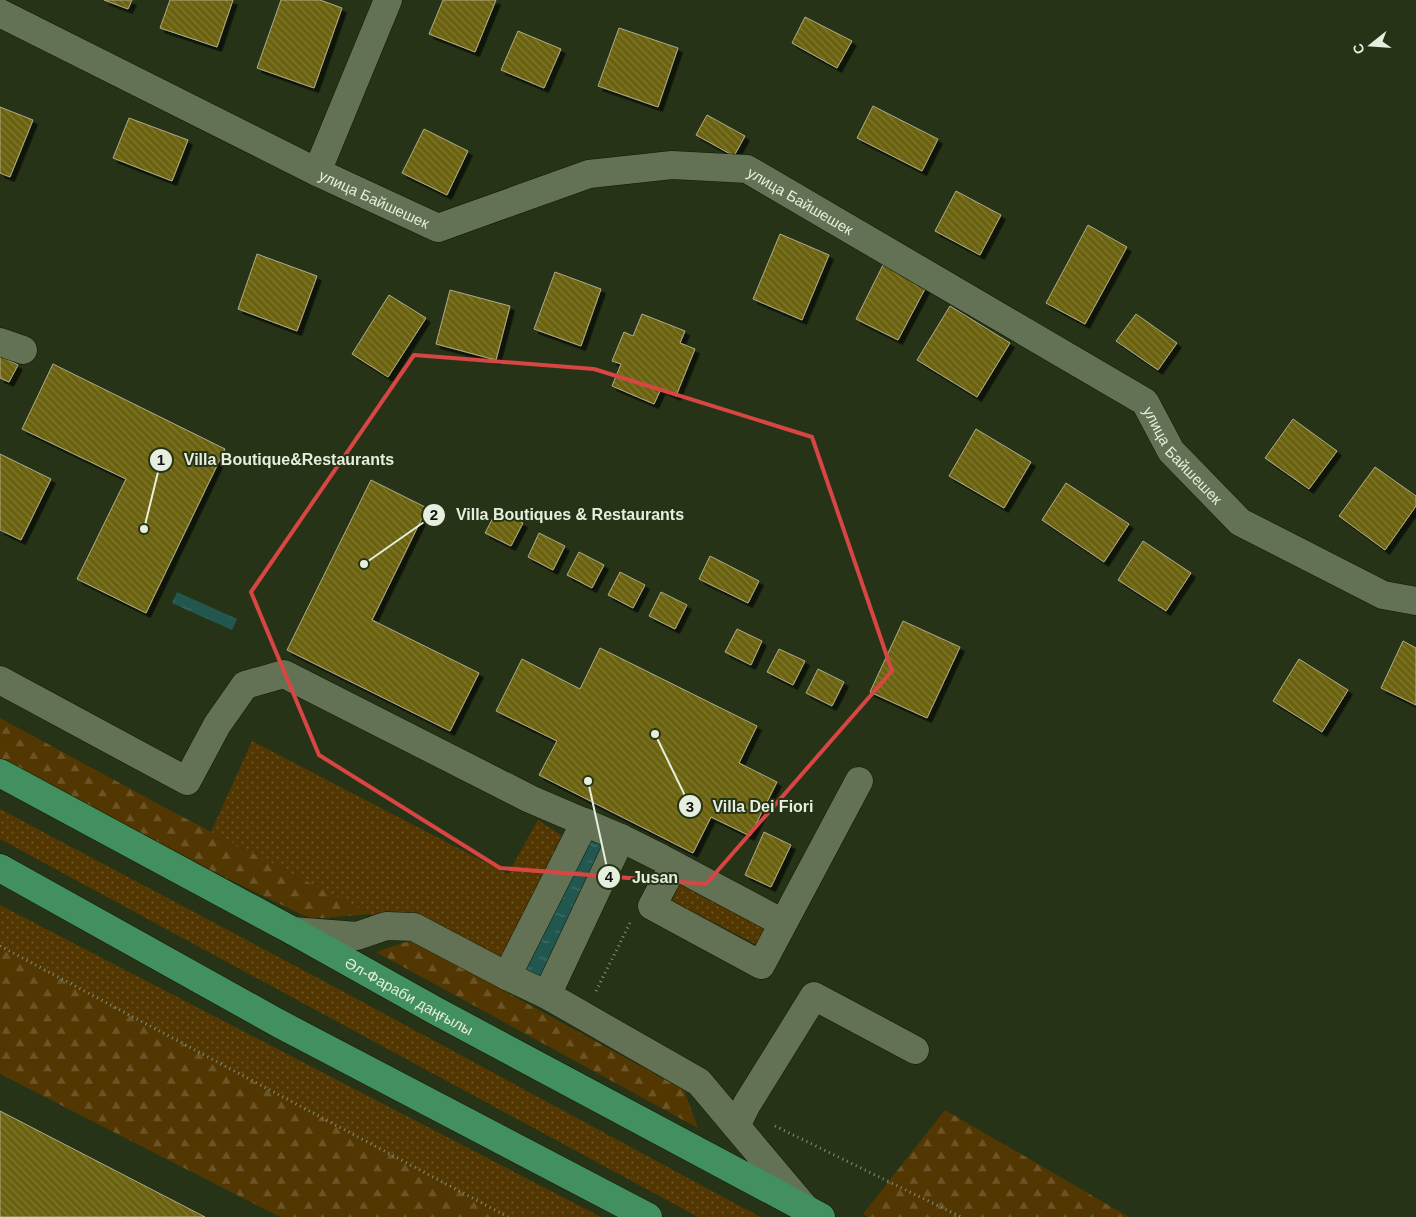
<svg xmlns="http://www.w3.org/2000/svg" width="1416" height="1217" font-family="Helvetica,sans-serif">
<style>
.grass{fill:url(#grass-dots)}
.forest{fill:url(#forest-firs)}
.water{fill:url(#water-ripples)}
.building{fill:url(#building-back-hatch);stroke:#b0ac88;filter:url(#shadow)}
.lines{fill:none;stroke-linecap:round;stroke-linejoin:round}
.minor-casing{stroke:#0f1a01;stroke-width:29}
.major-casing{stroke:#0f1a01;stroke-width:29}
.path{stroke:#859079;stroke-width:3;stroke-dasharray:1 4;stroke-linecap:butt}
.minor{stroke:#637254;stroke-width:28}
.major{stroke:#428f5f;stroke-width:28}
.marked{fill:none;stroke:#d84643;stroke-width:4;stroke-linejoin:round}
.labels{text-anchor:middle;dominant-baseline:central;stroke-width:4;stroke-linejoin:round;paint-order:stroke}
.street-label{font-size:15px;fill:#e6efdd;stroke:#263317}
.leader{fill:none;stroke:#e6efdd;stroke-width:2}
.callout-dot{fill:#e6efdd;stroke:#263317;stroke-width:2}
.mark-label{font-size:15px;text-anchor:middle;font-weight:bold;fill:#111}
.callout-label{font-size:16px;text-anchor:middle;font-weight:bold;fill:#e6efdd;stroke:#263317;stroke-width:4;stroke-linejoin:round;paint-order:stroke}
</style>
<defs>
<pattern id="grass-dots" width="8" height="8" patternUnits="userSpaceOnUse" patternTransform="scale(1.25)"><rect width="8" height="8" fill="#533702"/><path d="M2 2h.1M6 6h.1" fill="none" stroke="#6c5426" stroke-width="1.8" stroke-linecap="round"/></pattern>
<pattern id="forest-firs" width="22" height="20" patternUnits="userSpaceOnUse" patternTransform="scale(1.25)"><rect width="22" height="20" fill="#533702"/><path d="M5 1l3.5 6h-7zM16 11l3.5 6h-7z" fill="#6c5426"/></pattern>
<pattern id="water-ripples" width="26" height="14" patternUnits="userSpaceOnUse" patternTransform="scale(1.25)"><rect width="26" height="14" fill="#21574f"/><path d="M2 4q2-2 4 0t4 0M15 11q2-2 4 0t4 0" fill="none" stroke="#416f68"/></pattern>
<pattern id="building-back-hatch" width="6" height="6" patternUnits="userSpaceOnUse" patternTransform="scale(1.25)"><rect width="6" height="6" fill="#6b6211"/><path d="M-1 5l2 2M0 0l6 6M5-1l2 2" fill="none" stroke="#807933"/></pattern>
<filter id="shadow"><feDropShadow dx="4.5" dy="4.5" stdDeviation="0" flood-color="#0009"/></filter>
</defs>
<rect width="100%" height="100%" fill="#263317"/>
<g class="grass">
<path d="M252 741 508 874 538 820 574 844 507 976 386 926 370 914 211 832Z"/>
<path d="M0 809 318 978 760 1217H698L0 839Z"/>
<path d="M681 880 779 931 769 951 672 901Z"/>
<path d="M0 905 601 1217H508L0 946Z"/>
</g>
<g class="forest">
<path d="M0 718 173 812 370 914 311 919 160 846 0 758Z"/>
<path d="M412 940 684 1090 698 1128 376 952Z"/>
<path d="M0 946 508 1217H280L0 1074Z"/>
<path d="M945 1110 1129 1217H868L863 1214Z"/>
</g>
<g class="water">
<path d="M177 592 237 619 232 630 172 603Z"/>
<path d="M587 839 608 846 543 981 524 971Z"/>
</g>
<g class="building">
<path d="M104 0H132L128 9Z"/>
<path d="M170 0H233L217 47 160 28Z"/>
<path d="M281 0H320L342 8 314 88 257 68Z"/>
<path d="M443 0H496L475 52 429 34Z"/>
<path d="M805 17 852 41 837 68 792 43Z"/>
<path d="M619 28 678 48 658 107 598 86Z"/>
<path d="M518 31 561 49 544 88 501 70Z"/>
<path d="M873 106 938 139 922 171 857 138Z"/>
<path d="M0 107 33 120 10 177 0 173Z"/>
<path d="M707 115 745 136 734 156 696 135Z"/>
<path d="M129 118 188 140 172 181 113 158Z"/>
<path d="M424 129 468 151 447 195 402 173Z"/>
<path d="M956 191 1001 215 980 255 935 231Z"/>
<path d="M1088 225 1127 247 1085 324 1046 303Z"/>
<path d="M780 234 829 255 802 320 753 299Z"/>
<path d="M257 254 317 276 297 331 238 309Z"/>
<path d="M883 265 926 287 898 340 856 319Z"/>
<path d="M555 272 601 289 581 346 534 329Z"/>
<path d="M450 290 510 306 496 360 436 344Z"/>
<path d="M389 295 426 318 388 377 352 354Z"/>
<path d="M950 306 1010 343 977 397 917 360Z"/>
<path d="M642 314 685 331 680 343 695 349 676 396 661 389 654 404 612 386 621 364 612 361 624 332 633 336Z"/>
<path d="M1136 314 1177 343 1158 370 1116 341Z"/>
<path d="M0 356 18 365 9 382 0 378Z"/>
<path d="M53 364 225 449 146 613 77 579 126 479 22 429Z"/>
<path d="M1293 419 1337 451 1309 489 1265 458Z"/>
<path d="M976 429 1031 462 1004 508 949 476Z"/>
<path d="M0 454 51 479 21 540 0 530Z"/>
<path d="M1375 467 1416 496V506L1385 550 1339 516Z"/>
<path d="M371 480 427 508 372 620 479 673 450 731 287 650Z"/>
<path d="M1066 483 1129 524 1104 562 1042 520Z"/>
<path d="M497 510 523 523 511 546 485 533Z"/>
<path d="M539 533 565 546 553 570 528 557Z"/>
<path d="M1143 541 1191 573 1166 611 1118 580Z"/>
<path d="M579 552 604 565 592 588 567 575Z"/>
<path d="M710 556 759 581 748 603 699 579Z"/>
<path d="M620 572 645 585 633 608 608 595Z"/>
<path d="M661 592 687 605 675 629 649 616Z"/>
<path d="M903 621 960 647 927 718 870 692Z"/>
<path d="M737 629 762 641 751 665 725 652Z"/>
<path d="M1403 641 1416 648V705L1381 688Z"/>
<path d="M600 648 757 726 739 763 777 782 750 836 711 817 693 853 539 775 557 741 496 711 522 659 580 689Z"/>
<path d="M779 649 805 661 793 685 767 672Z"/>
<path d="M1299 659 1348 690 1322 732 1273 701Z"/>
<path d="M818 669 844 682 832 706 806 693Z"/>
<path d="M764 832 791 845 771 887 745 875Z"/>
<path d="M0 1111 205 1217H0Z"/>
</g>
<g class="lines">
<g class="minor-casing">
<g id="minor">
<path id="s1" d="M0 13 317 172 438 228 589 174 672 165 747 169 1145 402 1171 451 1240 522 1383 595 1416 601"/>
<path d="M317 172 388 0"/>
<path d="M0 342 23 350"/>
<path d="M0 680 187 781 217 725 245 685 284 674 530 799 621 838 661 858 783 923"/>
<path d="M674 865 652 906 761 965 859 781"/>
<path d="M293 931 357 936 386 926 414 927 507 976 547 995 699 1082 805 1208"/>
<path d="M507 976 585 822"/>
<path d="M547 995 621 838"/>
<path d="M736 1126 747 1104 814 996 915 1050"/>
</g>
</g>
<g class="major-casing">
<g id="major">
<path id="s2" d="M0 773 293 931 436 1011 821 1217"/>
<path d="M0 868 278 1023 648 1217"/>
</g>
</g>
<g class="path">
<path d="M0 946 508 1217"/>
<path d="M596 991 630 923"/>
<path d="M775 1126 961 1217"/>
</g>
<use href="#minor" class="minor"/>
<use href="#major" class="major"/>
</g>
<path class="marked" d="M414 355 594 369 812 437 892 671 706 884 500 868 319 755 251 592Z"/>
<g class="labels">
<g class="street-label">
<text stroke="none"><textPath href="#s1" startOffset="418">улица Байшешек</textPath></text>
<text stroke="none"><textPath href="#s1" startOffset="869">улица Байшешек</textPath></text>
<text stroke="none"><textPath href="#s1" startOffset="1334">улица Байшешек</textPath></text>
<text stroke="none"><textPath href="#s2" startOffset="466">Әл-Фараби даңғылы</textPath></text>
</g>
</g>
<path class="leader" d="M144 529L161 460M364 564L434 515M655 734L690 806M588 781L609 877"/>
<g class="callout-dot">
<circle cx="144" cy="529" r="5"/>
<circle cx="364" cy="564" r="5"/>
<circle cx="655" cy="734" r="5"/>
<circle cx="588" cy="781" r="5"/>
<circle cx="161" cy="460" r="12"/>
<circle cx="434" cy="515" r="12"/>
<circle cx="690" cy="806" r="12"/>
<circle cx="609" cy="877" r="12"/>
</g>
<g class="mark-label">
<text x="161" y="465">1</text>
<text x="434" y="520">2</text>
<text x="690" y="812">3</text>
<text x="609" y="882">4</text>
</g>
<g class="callout-label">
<text x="289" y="465">Villa Boutique&amp;Restaurants</text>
<text x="570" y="520">Villa Boutiques &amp; Restaurants</text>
<text x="763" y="812">Villa Dei Fiori</text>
<text x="655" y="883">Jusan</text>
</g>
<g transform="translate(1371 45) rotate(253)" stroke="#263317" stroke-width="4" paint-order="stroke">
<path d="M0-4L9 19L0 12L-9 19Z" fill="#e6efdd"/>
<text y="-8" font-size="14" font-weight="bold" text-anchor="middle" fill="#e6efdd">С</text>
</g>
</svg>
